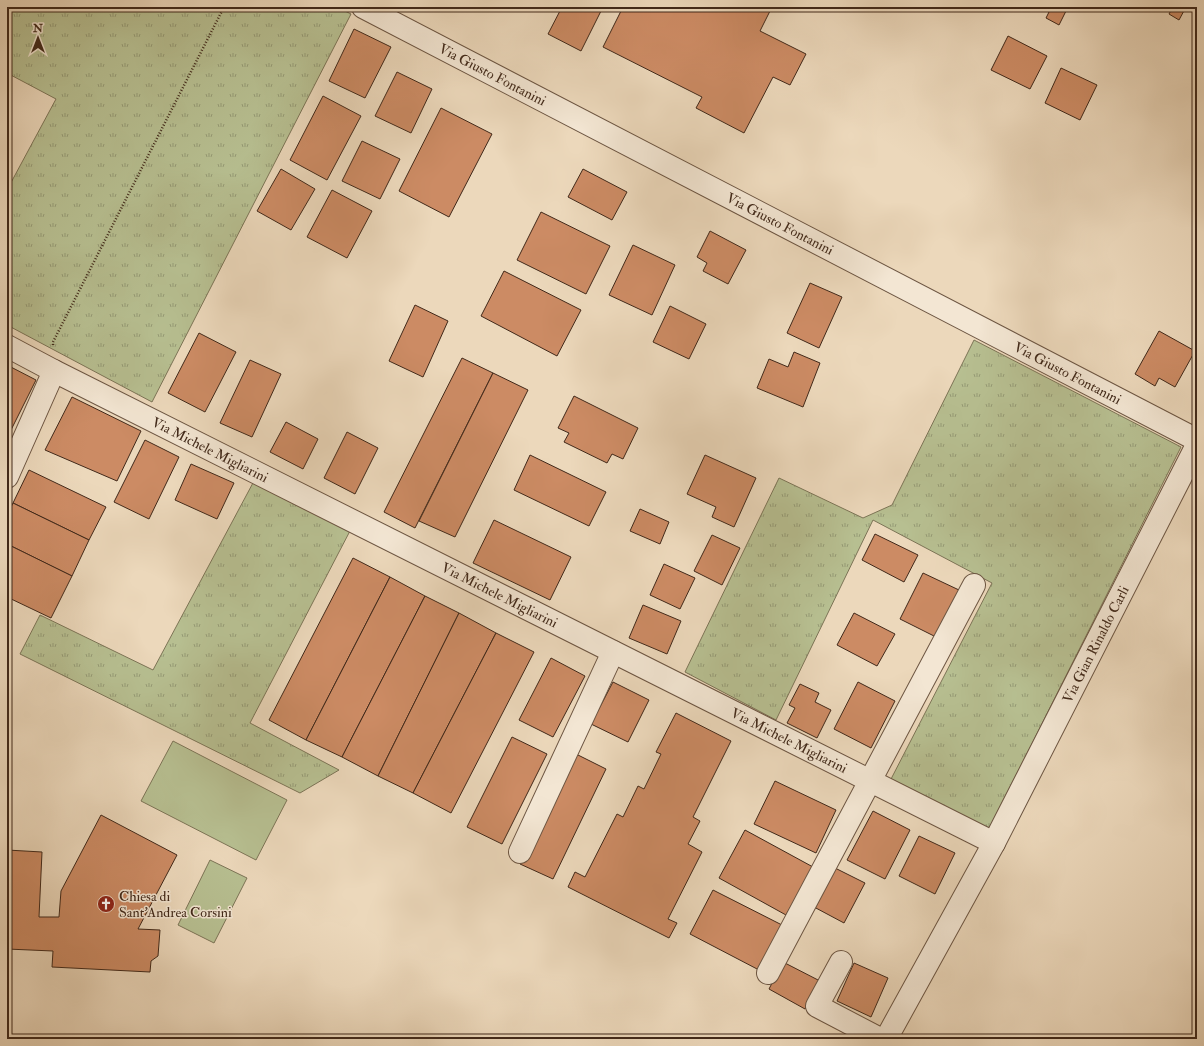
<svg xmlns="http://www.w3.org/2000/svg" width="1204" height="1046" font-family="'IM FELL Double Pica',serif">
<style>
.grass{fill:url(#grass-tufts);stroke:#7c7456}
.pitch{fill:#b7bf91;stroke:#7c7456}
.building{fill:#cc8b64;stroke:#41291a}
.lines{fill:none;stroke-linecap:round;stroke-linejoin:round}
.minor-casing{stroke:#6c5542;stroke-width:24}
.path{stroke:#41291a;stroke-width:2.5;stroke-dasharray:1 2;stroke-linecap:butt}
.minor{stroke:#f3e6d3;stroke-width:22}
.labels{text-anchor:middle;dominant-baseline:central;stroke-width:3;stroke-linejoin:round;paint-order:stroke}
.street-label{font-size:14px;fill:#41291a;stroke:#f3e6d3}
.poi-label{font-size:14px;fill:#41291a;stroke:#f3e6d3;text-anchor:start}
</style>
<defs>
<pattern id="grass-tufts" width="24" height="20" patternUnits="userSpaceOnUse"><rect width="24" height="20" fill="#b7bf91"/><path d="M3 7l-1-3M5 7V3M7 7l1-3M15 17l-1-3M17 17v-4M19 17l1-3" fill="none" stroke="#969b76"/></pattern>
</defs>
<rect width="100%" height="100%" fill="#ecd8bb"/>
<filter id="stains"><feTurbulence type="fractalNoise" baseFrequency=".005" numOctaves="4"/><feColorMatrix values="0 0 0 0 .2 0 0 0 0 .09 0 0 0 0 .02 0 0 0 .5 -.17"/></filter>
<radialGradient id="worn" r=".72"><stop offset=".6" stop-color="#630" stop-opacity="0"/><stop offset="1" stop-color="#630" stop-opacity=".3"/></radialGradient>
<g class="grass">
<path d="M7 7H337L351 14 152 402 7 325V190L56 99 7 73Z"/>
<path d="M974 340 1181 447 989 829 890 781 992 583 873 520 776 720 685 672 779 478 863 518 892 505Z"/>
<path d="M254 481 351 529 250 723 339 770 300 793 20 654 40 615 153 670Z"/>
</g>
<g class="pitch">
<path d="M173 741 287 800 256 860 141 801Z"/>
<path d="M210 860 247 878 214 943 178 925Z"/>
</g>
<g class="building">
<path d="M562 7H603L581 51 548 34Z"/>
<path d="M623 7H772L760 31 806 54 790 85 773 77 744 133 696 108 702 97 603 47Z"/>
<path d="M1040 7H1068L1059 25 1046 18 1049 12Z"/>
<path d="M1173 7H1186L1179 20 1169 14Z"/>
<path d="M354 29 391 47 365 98 329 81Z"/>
<path d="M1008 36 1047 56 1030 89 991 70Z"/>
<path d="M1061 68 1097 85 1080 120 1045 103Z"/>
<path d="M397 72 432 89 411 133 375 116Z"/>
<path d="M323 96 361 116 327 180 290 160Z"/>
<path d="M441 108 492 134 449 217 399 191Z"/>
<path d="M362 141 400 159 380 199 342 181Z"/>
<path d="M281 169 315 189 291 230 257 211Z"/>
<path d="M583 169 627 192 612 220 568 197Z"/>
<path d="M332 190 372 211 347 258 307 237Z"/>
<path d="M541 212 610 246 586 294 517 260Z"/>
<path d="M710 231 746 250 728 284 703 271 707 263 697 257Z"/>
<path d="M633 245 675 265 652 315 609 295Z"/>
<path d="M504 271 581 310 557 356 481 316Z"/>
<path d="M810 283 842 297 819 348 787 333Z"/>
<path d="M415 305 448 321 423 377 389 361Z"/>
<path d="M670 306 706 324 689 359 653 342Z"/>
<path d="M1159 331 1195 351 1175 387 1159 378 1155 386 1135 374Z"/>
<path d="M199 333 236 352 205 412 168 393Z"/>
<path d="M794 352 820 363 803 407 757 388 769 359 788 367Z"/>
<path d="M462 358 493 373 415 528 384 512Z"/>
<path d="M250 360 281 374 252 437 220 423Z"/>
<path d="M7 365 36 380 8 436 7 435Z"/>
<path d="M493 373 528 390 455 537 419 521Z"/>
<path d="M574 396 638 428 623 459 612 454 607 463 564 442 569 433 558 428Z"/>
<path d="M72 397 141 431 117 481 45 450Z"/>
<path d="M286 422 318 439 303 469 270 452Z"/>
<path d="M347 432 378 448 355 494 324 478Z"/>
<path d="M145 440 179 457 149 519 114 502Z"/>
<path d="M530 455 606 492 589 526 514 490Z"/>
<path d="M705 455 756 478 734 527 712 517 716 507 687 494Z"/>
<path d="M191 464 234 483 217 519 175 500Z"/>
<path d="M29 470 106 507 89 540 13 503Z"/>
<path d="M13 503 89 540 72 576 7 544V515Z"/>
<path d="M640 509 669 522 660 544 630 531Z"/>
<path d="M494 520 571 557 550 600 473 563Z"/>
<path d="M875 534 918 555 904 582 862 560Z"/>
<path d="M712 535 740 548 722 585 694 571Z"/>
<path d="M7 544 72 576 51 618 7 597Z"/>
<path d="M353 558 390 577 306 740 269 720Z"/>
<path d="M664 564 695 578 680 609 650 595Z"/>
<path d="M923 573 959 590 936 637 900 619Z"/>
<path d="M390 577 425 596 342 757 306 740Z"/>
<path d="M425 596 459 613 378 776 342 757Z"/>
<path d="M643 605 681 621 667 654 629 638Z"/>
<path d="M459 613 496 633 413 793 378 776Z"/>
<path d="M854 613 895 634 877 666 837 645Z"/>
<path d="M496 633 534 652 451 813 413 793Z"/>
<path d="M551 658 585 676 553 737 519 720Z"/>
<path d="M613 682 649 700 628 742 591 724Z"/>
<path d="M858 682 895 701 871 748 834 729Z"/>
<path d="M800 684 819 693 815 702 831 710 817 738 787 723 795 708 789 705Z"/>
<path d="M676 713 731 741 693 817 700 821 688 844 702 852 668 919 677 923 669 938 568 887 575 872 585 877 617 814 623 817 638 786 644 789 661 754 656 752Z"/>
<path d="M512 737 547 754 502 844 467 827Z"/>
<path d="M574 753 606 769 553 879 520 864Z"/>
<path d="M775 781 836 810 816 853 754 824Z"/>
<path d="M873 811 910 830 885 879 847 860Z"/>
<path d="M101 815 177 855 138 929 160 930 158 956 151 961 150 972 52 967 53 951 7 949V850L42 852 39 917H59L61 891Z"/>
<path d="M745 830 813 867 786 915 719 878Z"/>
<path d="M919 836 955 853 935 894 899 876Z"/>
<path d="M835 868 865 883 844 923 814 907Z"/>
<path d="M713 890 782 925 759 970 690 934Z"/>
<path d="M783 962 820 981 805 1009 769 989Z"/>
<path d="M854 963 888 978 871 1017 837 1001Z"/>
</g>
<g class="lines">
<g class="minor-casing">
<g id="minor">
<path id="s1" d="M363 7 1197 440"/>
<path id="s2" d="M7 346 54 371 994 843"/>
<path d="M7 477 54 371"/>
<path d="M520 852 613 652"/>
<path d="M841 962 817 1006 880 1039"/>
<path d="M768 973 974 585"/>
<path id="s3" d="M886 1039 994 843 1197 445"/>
</g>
</g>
<path class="path" d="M53 345V342L224 7"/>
<use href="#minor" class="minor"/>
</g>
<defs>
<g id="church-disc" transform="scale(0.9)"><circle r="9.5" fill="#8f2418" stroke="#f3e6d3"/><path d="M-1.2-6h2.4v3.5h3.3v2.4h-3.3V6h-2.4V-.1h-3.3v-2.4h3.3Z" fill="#fff"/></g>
</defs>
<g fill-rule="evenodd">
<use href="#church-disc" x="106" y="904"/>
</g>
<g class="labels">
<g class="street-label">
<text stroke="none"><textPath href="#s1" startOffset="146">Via Giusto Fontanini</textPath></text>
<text stroke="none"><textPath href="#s1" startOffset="470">Via Giusto Fontanini</textPath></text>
<text stroke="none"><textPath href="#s1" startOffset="794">Via Giusto Fontanini</textPath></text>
<text stroke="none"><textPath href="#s2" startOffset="228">Via Michele Migliarini</textPath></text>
<text stroke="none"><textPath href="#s2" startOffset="552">Via Michele Migliarini</textPath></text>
<text stroke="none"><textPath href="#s3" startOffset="447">Via Gian Rinaldo Carli</textPath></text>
<text stroke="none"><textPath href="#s2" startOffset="876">Via Michele Migliarini</textPath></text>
</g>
<g class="poi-label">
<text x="119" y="896">Chiesa di<tspan x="119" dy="16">Sant’Andrea Corsini</tspan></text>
</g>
</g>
<rect width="1204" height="1046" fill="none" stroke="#ecd8bb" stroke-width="24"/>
<rect x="8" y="8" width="1188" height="1030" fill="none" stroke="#41291a" stroke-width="2"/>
<rect x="12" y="12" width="1180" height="1022" fill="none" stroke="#41291a"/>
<g transform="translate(38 38)" stroke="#f3e6d3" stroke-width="3" paint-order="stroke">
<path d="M0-3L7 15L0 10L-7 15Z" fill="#41291a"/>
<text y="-6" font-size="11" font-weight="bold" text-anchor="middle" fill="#41291a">N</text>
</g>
<rect width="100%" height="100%" filter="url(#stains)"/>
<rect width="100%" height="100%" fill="url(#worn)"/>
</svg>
